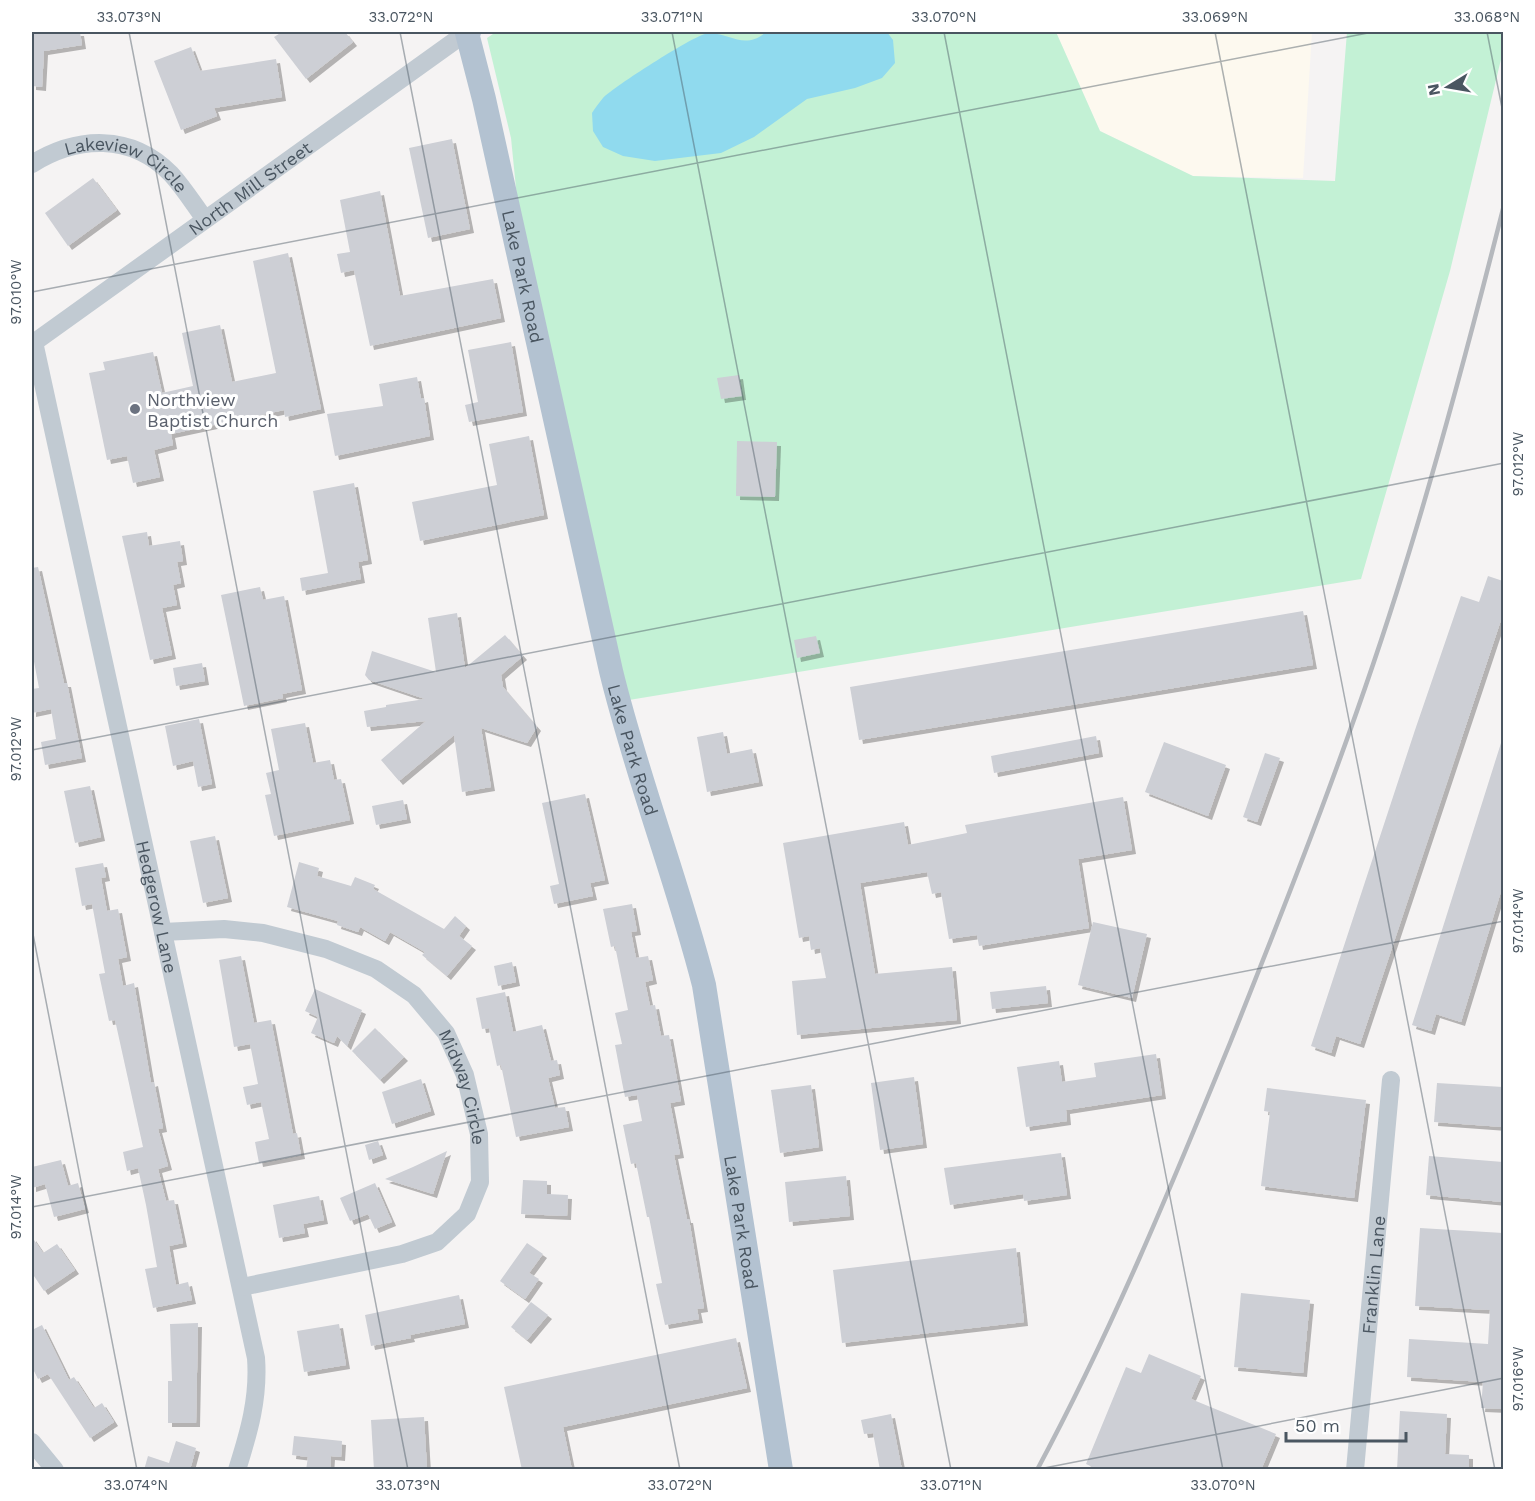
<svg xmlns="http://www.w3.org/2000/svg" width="1535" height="1501" font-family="'Work Sans',sans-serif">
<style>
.commercial{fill:#fdf9ef}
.green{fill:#c3f1d5}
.water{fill:#90daee}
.building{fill:#cdcfd5;filter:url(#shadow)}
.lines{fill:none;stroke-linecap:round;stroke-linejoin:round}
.minor{stroke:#c1cad2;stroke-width:18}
.major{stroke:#b3c2d1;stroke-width:24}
.rail{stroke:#b5b8bd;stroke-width:4.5}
.ticks{fill:none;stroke:#4a5661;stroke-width:1.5;stroke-opacity:0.45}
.worship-dot{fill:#6b7280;stroke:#fff;stroke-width:2}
.labels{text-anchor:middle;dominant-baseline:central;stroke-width:6;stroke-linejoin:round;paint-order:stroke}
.street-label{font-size:18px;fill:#4a5661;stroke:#fff}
.worship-label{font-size:18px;fill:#5b616d;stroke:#fff;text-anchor:start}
.neatline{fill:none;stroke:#4a5661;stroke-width:2}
.ticks-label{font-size:15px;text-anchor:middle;fill:#4a5661}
</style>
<defs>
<filter id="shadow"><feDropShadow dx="4" dy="4" stdDeviation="0" flood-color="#0004"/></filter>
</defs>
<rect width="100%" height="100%" fill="#f5f3f3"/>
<path class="commercial" d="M1056 32H1312L1303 178 1193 176 1100 131Z"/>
<path class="green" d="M496 32H1056L1100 131 1193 176 1335 181 1347 32H1503V51L1450 271 1361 579 629 700 517 198 511 138 487 38Z"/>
<path class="water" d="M766 32H887L893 40 895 63 882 78 855 88 807 99 754 137 721 153 655 161 623 156 603 147 593 131 592 113C595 108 599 103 603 98 615 86 690 38 705 34 728 30 743 52 766 32Z"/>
<g class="building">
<path d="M32 32H80L82 45 44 51 42 87 32 86Z"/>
<path d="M282 32H345L353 42 306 79 274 37Z"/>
<path d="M191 47 200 71 276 59 282 97 214 108 217 116 181 130 154 61Z"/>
<path d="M452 139 470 229 428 238 409 148Z"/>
<path d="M93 178 117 210 68 246 45 213Z"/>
<path d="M380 191 400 296 493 279 501 318 370 346 354 270 341 273 337 254 350 252 340 200Z"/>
<path d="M288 253 321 409 285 417 284 410 171 434 173 445 154 450 160 477 133 483 127 456 107 460 89 373 105 370 103 362 153 352 162 393 193 386 182 333 220 325 232 382 276 373 253 261Z"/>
<path d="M511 342 523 412 469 422 465 405 478 402 468 350Z"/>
<path d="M739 375 742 396 721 399 717 378Z"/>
<path d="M417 377 421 399 424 398 430 436 335 456 327 414 383 406 379 384Z"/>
<path d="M529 436 544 515 420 541 412 502 497 485 489 444Z"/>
<path d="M737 441 777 442 775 497 736 496Z"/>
<path d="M354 483 368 560 358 562 361 579 302 591 300 578 328 573 313 491Z"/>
<path d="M147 532 149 546 180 541 183 561 177 562 181 583 173 585 177 605 162 608 172 655 150 660 122 536Z"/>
<path d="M38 567 64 683H67L82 758 45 765 41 742 56 739 51 709 32 713V689L39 688 32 651V568Z"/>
<path d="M1488 576 1503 581V614L1360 1044 1336 1036 1331 1053 1311 1046 1415 730 1461 596 1479 602Z"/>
<path d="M260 587 263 600 284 596 302 690 282 694 283 698 244 706 221 595Z"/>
<path d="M1303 611 1313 665 859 740 850 687Z"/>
<path d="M457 613 465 668 505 635 523 656 501 675 503 687 537 727 527 743 481 728 491 787 462 792 454 735 399 781 381 760 426 721 367 727 364 711 386 707V705L425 699 369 680 365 675 372 651 436 672 428 618Z"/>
<path d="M816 636 820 653 797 658 794 640Z"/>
<path d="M202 663 205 681 176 686 173 668Z"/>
<path d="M199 719 212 784 198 787 193 761 173 766 165 726Z"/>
<path d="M305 723 313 763 330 760 334 780 341 779 350 820 274 836 265 795 271 794 266 773 279 770 271 729Z"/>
<path d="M723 732 727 754 752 749 759 782 707 792 697 737Z"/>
<path d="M1096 736 1099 753 994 773 991 756Z"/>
<path d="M1164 742 1226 765 1208 816 1145 792Z"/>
<path d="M1501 743H1503V885L1461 1022 1436 1014 1431 1031 1412 1025Z"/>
<path d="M1265 753 1280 758 1257 822 1243 817Z"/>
<path d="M90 786 101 837 75 843 64 791Z"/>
<path d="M585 794 605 880 590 883 593 896 554 904 550 886 559 884 542 803Z"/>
<path d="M1123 797 1132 850 1078 859 1089 928 979 946 977 935 949 939 941 892 932 894 927 872 860 883 875 974 952 967 957 1020 797 1035 792 981 826 978 820 948 811 950 809 936 799 938 783 843 904 822 908 845 967 833 965 825Z"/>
<path d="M403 800 407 819 376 825 372 806Z"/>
<path d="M215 836 228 898 203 903 190 841Z"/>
<path d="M299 862 319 868 317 876 351 886 355 877 375 885 373 889 444 929 455 916 466 926 459 936 472 946 447 976 422 955 425 952 390 932 385 941 360 927 358 932 337 925 338 921 287 907Z"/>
<path d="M103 863 106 877 101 878 107 911 118 909 127 957 118 959 123 986 134 983 151 1083 154 1082 163 1128 158 1129 168 1166 158 1169 166 1201 174 1200 183 1243 169 1246 176 1285 188 1282 192 1300 153 1308 145 1269 157 1267 146 1205 138 1168 127 1171 123 1152 143 1147 115 1020 109 1021 99 974 105 973 92 904 82 906 75 868Z"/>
<path d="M632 904 637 931 631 932 636 958 648 956 653 980 645 982 650 1006 655 1005 661 1036 669 1035 681 1101 670 1103 680 1154 674 1155 687 1219H689L704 1308 697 1309 699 1319 665 1325 656 1284 662 1283 649 1217H647L636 1163 631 1164 623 1125 642 1121 637 1095 625 1097 622 1082 615 1045 622 1044 615 1013 628 1010 615 946 611 947 603 909Z"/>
<path d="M1093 922 1147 934 1132 998 1078 985Z"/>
<path d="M241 956 254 1023 271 1020 293 1134 297 1133 301 1155 259 1163 255 1142 269 1139 261 1102 247 1105 243 1087 258 1084 250 1044 234 1047 219 960Z"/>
<path d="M512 962 516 982 498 986 494 966Z"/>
<path d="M1046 986 1048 1003 992 1009 990 992Z"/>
<path d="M315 989 362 1010 347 1046 337 1036 334 1043 311 1033 318 1017 305 1011Z"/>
<path d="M505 992 513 1032 542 1025 551 1061 557 1060 560 1075 548 1078 555 1108 565 1107 569 1127 516 1137 501 1065 497 1066 489 1028 482 1029 476 998Z"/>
<path d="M375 1028 404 1057 380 1080 352 1051Z"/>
<path d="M1156 1054 1162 1095 1066 1110 1067 1121 1026 1127 1017 1067 1059 1061 1062 1082 1096 1077 1094 1063Z"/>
<path d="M914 1077 923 1144 880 1150 871 1083Z"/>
<path d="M421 1079 431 1111 392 1124 382 1092Z"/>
<path d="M1437 1083 1503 1087V1127L1434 1122Z"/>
<path d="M811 1085 819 1147 780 1153 771 1090Z"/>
<path d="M1267 1088 1366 1100 1354 1198 1261 1186 1270 1112 1264 1111Z"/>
<path d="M378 1141 383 1155 369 1160 365 1145Z"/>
<path d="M447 1151 433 1194 385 1179 413 1167Z"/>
<path d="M1061 1153 1067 1195 1024 1201 1023 1194 950 1205 944 1168Z"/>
<path d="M1429 1156 1503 1162V1202L1426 1195Z"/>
<path d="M61 1160 68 1186 78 1183 85 1209 54 1217 45 1184 32 1188V1167Z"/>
<path d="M846 1176 850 1216 789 1222 785 1182Z"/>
<path d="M523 1180 547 1181V1194L568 1195 567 1216 521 1214Z"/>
<path d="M375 1183 392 1222 375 1229 368 1214 350 1221 340 1198Z"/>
<path d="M319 1196 324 1220 303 1224 305 1233 279 1238 273 1205Z"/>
<path d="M1420 1228 1503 1233V1409L1481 1408 1483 1382 1407 1377 1409 1339 1488 1344 1490 1310 1415 1306Z"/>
<path d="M32 1237 43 1253 57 1244 75 1270 44 1291 32 1273Z"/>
<path d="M527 1243 543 1254 529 1273 539 1279 525 1299 500 1281Z"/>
<path d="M1016 1248 1024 1322 842 1343 833 1270Z"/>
<path d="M1241 1293 1310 1300 1303 1373 1234 1367Z"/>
<path d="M459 1295 465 1324 410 1335 411 1338 371 1346 365 1315Z"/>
<path d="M531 1302 548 1315 527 1340 511 1327Z"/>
<path d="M198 1323 196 1423H168V1381H172L170 1324Z"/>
<path d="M339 1324 346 1365 304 1372 297 1331Z"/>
<path d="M42 1325 69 1380 74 1377 94 1408 102 1403 114 1422 90 1438 48 1374 38 1379 32 1367V1330Z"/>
<path d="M736 1338 747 1388 563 1427 572 1470H522L504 1387Z"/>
<path d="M1149 1354 1201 1376 1191 1399 1276 1434 1261 1470H1099L1086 1464 1126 1367 1141 1373Z"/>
<path d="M1400 1411 1447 1414 1445 1454 1469 1455V1470H1397Z"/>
<path d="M891 1414 902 1470H880L873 1433 864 1434 861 1420Z"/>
<path d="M424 1417 427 1469 374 1470 371 1420Z"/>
<path d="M294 1436 342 1441 341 1457 331 1456 330 1470H306L308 1457 292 1455Z"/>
<path d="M176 1441 196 1448 190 1470H144L148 1456 169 1463Z"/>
</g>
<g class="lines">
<g class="minor">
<path id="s1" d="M32 164C77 136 131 133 171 174 183 187 193 203 204 218"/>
<path id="s2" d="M34 342 256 1358C259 1398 249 1432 237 1470"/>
<path id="s3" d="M32 344 467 32"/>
<path id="s4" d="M163 932 224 929 263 933 326 949 376 969 414 995 446 1033 465 1075 479 1134 480 1182 467 1214 437 1242 402 1254 242 1287"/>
<path d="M32 1442 55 1470"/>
<path id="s5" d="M1355 1470 1391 1080"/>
</g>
<path class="major" id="s6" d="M469 32 467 33 484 99 611 671C637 778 677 879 704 985L781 1470"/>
<path class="rail" d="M1037 1470C1111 1332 1171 1187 1230 1043 1292 888 1354 731 1403 572 1441 450 1473 328 1504 205"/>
</g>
<path class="ticks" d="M129 32 408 1470M400 32 680 1470M672 32 951 1470M944 32 1223 1470M1215 32 1495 1470M1487 32 1504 118M32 292 1373 32M32 750 1504 463M32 929 137 1470M32 1207 1504 921M1034 1470 1504 1378"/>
<circle class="worship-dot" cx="135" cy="409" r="6"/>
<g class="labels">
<g class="street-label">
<text stroke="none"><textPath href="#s1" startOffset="104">Lakeview Circle</textPath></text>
<text stroke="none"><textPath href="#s3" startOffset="268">North Mill Street</textPath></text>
<text stroke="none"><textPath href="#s6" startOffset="252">Lake Park Road</textPath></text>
<text stroke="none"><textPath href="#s6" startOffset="738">Lake Park Road</textPath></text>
<text stroke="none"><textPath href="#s2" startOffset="578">Hedgerow Lane</textPath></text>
<text stroke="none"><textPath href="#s4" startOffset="372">Midway Circle</textPath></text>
<text stroke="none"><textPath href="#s6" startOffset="1224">Lake Park Road</textPath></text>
<text stroke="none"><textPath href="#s5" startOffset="196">Franklin Lane</textPath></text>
</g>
<g class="worship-label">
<text x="147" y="399">Northview<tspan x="147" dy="21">Baptist Church</tspan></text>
</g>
</g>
<rect width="1535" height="1501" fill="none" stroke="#ffffff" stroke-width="66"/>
<g transform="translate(1448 87) rotate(259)" stroke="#ffffff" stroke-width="4.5" paint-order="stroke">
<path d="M0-4.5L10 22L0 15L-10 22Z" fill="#4a5661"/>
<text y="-9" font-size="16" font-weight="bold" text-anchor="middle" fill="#4a5661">N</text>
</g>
<path d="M1286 1432v9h120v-9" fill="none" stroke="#4a5661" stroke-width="3"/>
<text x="1295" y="1432" font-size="18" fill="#4a5661" stroke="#ffffff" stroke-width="4.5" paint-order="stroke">50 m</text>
<rect x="33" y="33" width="1469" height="1435" class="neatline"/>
<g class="ticks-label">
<text x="129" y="22">33.073°N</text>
<text x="401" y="22">33.072°N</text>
<text x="672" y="22">33.071°N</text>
<text x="944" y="22">33.070°N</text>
<text x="1215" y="22">33.069°N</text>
<text x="1487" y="22">33.068°N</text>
<text transform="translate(16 292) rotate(-90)" y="5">97.010°W</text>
<text transform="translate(1518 464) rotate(-90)" y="5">97.012°W</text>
<text transform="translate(16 749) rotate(-90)" y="5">97.012°W</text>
<text transform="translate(1518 921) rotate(-90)" y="5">97.014°W</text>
<text transform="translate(16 1207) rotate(-90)" y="5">97.014°W</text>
<text transform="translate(1518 1379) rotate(-90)" y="5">97.016°W</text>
<text x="136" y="1490">33.074°N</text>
<text x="408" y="1490">33.073°N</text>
<text x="680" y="1490">33.072°N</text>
<text x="951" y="1490">33.071°N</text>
<text x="1223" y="1490">33.070°N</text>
</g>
</svg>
